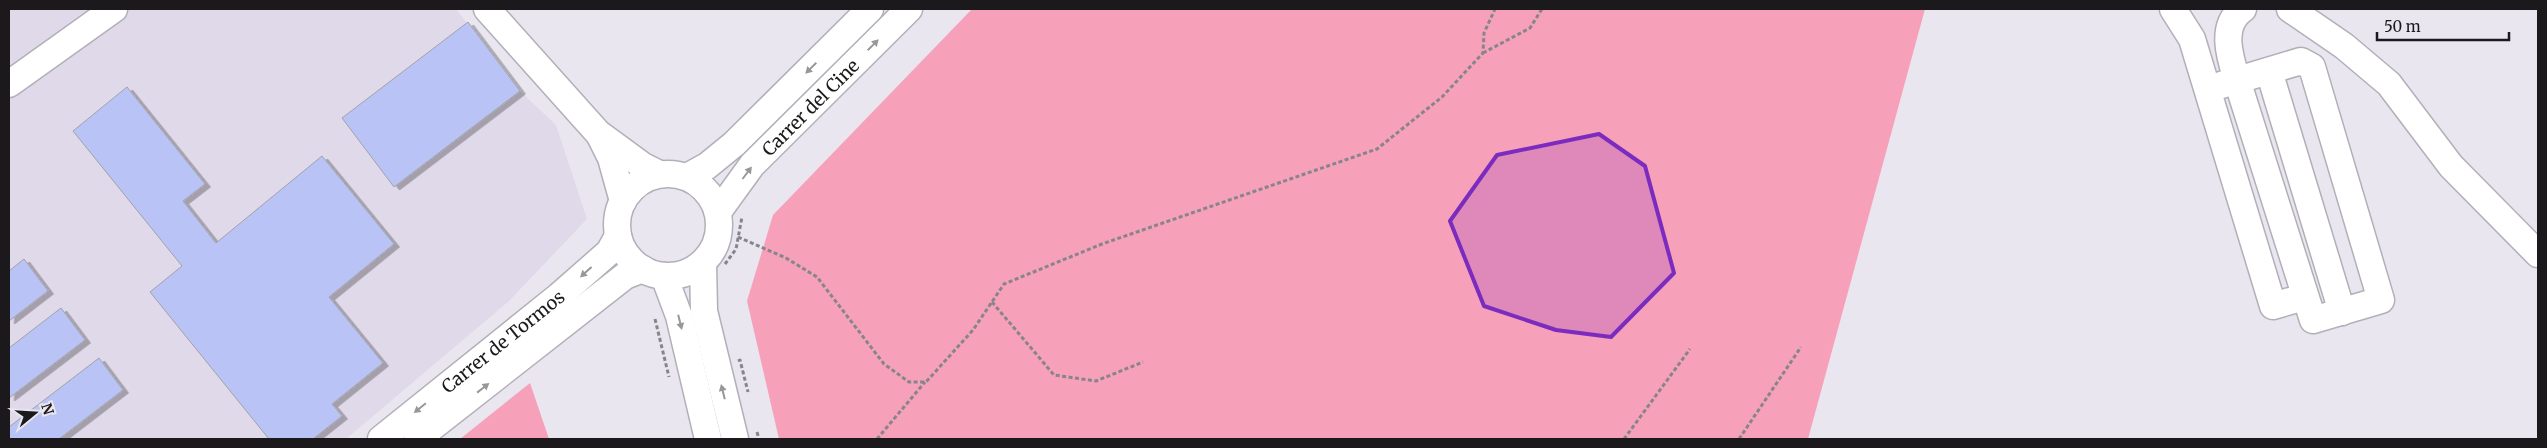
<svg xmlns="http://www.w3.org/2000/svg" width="2547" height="448" font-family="Merriweather,serif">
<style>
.built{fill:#dfd9e9}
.green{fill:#f7a0ba}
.building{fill:#b9c3f5;stroke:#a0a2aa;filter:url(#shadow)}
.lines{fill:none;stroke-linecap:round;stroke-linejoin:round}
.minor-casing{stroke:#b3afb8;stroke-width:29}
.path{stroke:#87858b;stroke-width:3;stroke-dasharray:4 2.5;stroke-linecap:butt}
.minor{stroke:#fff;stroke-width:26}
.oneway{fill:#989899}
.marked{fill:#7b2cbf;fill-opacity:0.2;stroke:#7b2cbf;stroke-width:4;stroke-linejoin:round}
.labels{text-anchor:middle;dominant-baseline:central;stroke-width:4;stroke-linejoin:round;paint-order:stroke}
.street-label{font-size:18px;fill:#1b191c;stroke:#e9e6ef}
</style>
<defs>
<filter id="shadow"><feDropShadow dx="5.5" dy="3" stdDeviation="0" flood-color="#0004"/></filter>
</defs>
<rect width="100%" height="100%" fill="#e9e6ef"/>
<path class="built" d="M9 9H456L520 91 556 125 587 219 509 301 346 439H9Z"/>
<g class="green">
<path d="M972 9H1925L1808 439H779L747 301 773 215Z"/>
<path d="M530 383 549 439H460Z"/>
</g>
<g class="building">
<path d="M468 22 520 91 394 187 342 118Z"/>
<path d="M127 87 205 184 183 201 216 243 322 156 394 244 329 297 383 363 332 404 342 416 313 439H269L150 292 182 266 73 131Z"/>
<path d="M24 259 48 291 9 321V271Z"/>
<path d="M61 308 85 340 9 398V348Z"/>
<path d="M99 358 123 390 59 439H9V427Z"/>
</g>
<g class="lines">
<g class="minor-casing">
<g id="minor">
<path d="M487 9 598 133 643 166 659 174"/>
<path d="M2173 9 2192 39 2273 306 2304 297"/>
<path d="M2290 9 2344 46 2389 84 2451 166 2538 254"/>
<path d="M2269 71 2342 312"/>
<path d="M9 84 114 9"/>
<path d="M2208 89 2301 61 2312 67 2381 300 2313 320 2237 80C2230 58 2219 25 2243 9"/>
<path d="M600 136 611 158 623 201"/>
<circle cx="668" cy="225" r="51"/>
<path d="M687 177 707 166 734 144 870 9"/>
<path id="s1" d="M718 212 752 165 909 9"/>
<path d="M703 263 704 311 735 439"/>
<path d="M664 276 679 316 708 439"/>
<path id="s2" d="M381 439 559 296 609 252 618 236"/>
<path d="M417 439 625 276 643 269"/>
</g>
</g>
<g class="path">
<path d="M1483 53 1530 28 1542 9"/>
<path d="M738 237 786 258 817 277 884 364 909 382H926L973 330 1004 284 1102 244 1377 149 1442 97 1483 53 1484 33 1495 9"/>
<path d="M725 264 736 249 742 217"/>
<path d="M992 302 1054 375 1096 381 1143 362"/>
<path d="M655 319 669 377"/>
<path d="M738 361 740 360 748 392"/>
<path d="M757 432 759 439"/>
<path d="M877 439 925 382"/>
<path d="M1624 439 1690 349"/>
<path d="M1739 439 1801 347"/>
</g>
<use href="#minor" class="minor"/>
</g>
<defs><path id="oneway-solid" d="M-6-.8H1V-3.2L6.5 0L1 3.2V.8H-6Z" transform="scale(1.25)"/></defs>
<g class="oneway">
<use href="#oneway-solid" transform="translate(873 45) rotate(-45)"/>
<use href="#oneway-solid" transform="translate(811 68) rotate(135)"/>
<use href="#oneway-solid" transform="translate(747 173) rotate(-53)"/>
<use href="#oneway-solid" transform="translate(586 272) rotate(138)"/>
<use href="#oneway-solid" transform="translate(680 322) rotate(76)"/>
<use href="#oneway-solid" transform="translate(483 388) rotate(-38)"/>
<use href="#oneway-solid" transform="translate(723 392) rotate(-104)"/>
<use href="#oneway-solid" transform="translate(420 408) rotate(141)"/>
</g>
<path class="marked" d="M1599 134 1645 166 1674 273 1611 337 1556 330 1484 306 1450 221 1497 155Z"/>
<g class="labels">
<g class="street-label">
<text stroke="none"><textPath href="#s1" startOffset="140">Carrer del Cine</textPath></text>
<text stroke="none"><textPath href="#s2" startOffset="156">Carrer de Tormos</textPath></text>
</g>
</g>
<rect width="2547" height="448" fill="none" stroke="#1b191c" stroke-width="20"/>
<g transform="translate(35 413) rotate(72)" stroke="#e9e6ef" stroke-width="4" paint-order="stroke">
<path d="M0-4L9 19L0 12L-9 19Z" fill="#1b191c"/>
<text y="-8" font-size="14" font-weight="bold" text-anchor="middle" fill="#1b191c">N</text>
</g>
<path d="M2377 32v8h132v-8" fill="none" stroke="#1b191c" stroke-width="2.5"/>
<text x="2384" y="32" font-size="15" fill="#1b191c" stroke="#e9e6ef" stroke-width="4" paint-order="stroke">50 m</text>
</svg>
